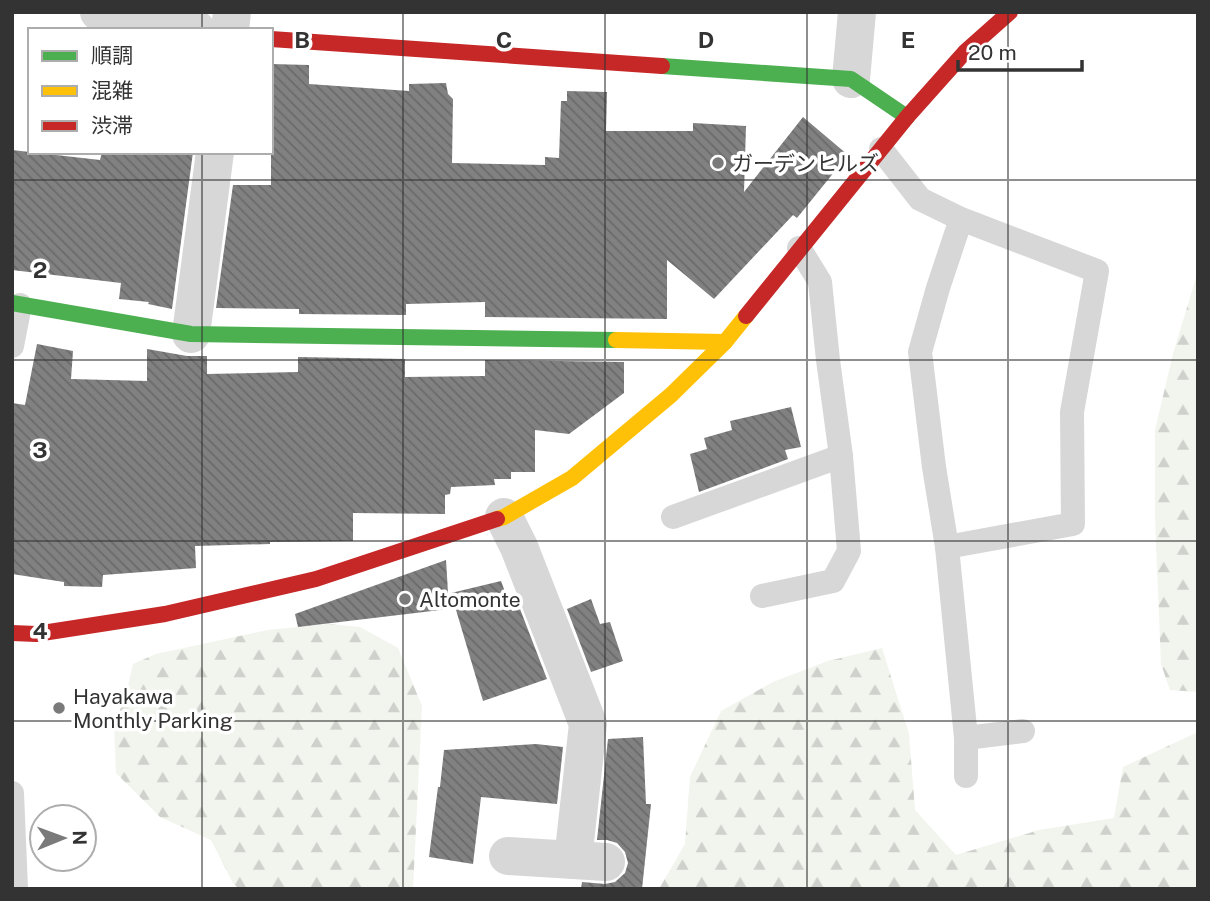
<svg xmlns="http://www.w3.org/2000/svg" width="1210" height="901" font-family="'Public Sans','Noto Sans JP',sans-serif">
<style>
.forest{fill:url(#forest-firs)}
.building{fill:url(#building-back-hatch)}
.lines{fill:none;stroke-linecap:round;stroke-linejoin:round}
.lane{stroke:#d7d7d7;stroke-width:24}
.street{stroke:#d7d7d7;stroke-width:38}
.fast{stroke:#4caf50;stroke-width:16}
.slow{stroke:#ffc107;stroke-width:16}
.jam{stroke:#c62828;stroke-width:16}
.grid{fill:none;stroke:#333;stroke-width:2;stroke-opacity:0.55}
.poi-dot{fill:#7a7a7a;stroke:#fff;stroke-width:2.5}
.labels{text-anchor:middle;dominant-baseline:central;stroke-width:7;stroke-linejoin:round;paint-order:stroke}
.poi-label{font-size:21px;fill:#333;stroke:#fff;text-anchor:start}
.grid-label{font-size:23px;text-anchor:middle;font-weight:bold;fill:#333;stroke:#fff;stroke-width:7;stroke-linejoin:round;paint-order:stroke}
</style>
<defs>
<pattern id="forest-firs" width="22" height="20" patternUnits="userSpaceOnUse" patternTransform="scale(1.75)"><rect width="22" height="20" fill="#f1f5ed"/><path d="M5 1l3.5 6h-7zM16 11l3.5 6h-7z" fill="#cfd2cc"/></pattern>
<pattern id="building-back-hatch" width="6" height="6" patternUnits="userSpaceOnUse" patternTransform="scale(1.75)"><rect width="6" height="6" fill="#818181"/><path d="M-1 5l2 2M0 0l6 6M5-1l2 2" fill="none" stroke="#6a6a6a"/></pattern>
</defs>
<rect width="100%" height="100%" fill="#fff"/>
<g class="forest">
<path d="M1198 271V692L1170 690 1161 664 1155 519V430L1173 354Z"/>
<path d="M328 624 360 627 398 648 422 706 413 889H239L233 883 211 840 160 817 116 773 114 725 127 691 133 664 156 654 268 630Z"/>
<path d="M882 648 909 734 915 810 956 855 1039 830 1114 818 1123 767 1198 732V889H659L685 844 690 777 721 711 773 682 828 661Z"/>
</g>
<g class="building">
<path d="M271 64 309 65V84L409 91V84L446 83 448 94 453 99 452 163 545 165V157L559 158 561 101H567V91L607 92 606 131H693V123L746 126 744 192 803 117 848 155 797 218 793 215 714 299 667 260V319L485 317V302L406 304V315L299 314V309L216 308 233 185H271Z"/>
<path d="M12 150 100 160 102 152H193L172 309 148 304 149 302 119 299 121 283 12 270Z"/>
<path d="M37 344 73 351 71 379 147 381V349L187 356H207V374L298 372V357L405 359V377L485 376V360L624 362V393L569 434 535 430V472H511V479H494L495 485 451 487 450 494 445 495V514L353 513V541L270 542V544L195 546 196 568 103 575 102 587 64 586V582L12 574V403L25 405Z"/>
<path d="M791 407 801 447 785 450 788 459 699 492 690 454 707 449 704 438 732 430 730 421Z"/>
<path d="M446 560 449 609 298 627 295 614Z"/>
<path d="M501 581 512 611 520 609 547 679 483 701 451 593Z"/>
<path d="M591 599 600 624 610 622 623 661 591 672 567 609Z"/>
<path d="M643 737 646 804H651L642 889H581L582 882 605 884 615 882 625 873 628 863 625 852 617 843 607 840H597L608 739Z"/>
<path d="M536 744 563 747 557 804 481 797 473 864 429 857 438 787H440L444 750Z"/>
</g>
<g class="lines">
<g class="lane">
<path d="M881 149 920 199 961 219 1097 271 1072 412 1073 524 947 547 934 467 920 352 938 288 961 219"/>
<path d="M12 346 20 305"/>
<path d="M673 517 841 456"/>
<path d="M947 547 966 738 1023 731"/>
<path d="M762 596 833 581 849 551 841 456 828 360 820 282 799 248"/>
<path d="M966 738V776"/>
<path d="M12 793 16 889"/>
</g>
<g class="street">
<path d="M99 12 197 30"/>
<path d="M230 30 232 12"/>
<path d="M851 79 857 12"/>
<path d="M191 334 215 152"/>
<path d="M504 517 519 547 588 724 573 860"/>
<path d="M508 856 606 862"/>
</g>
<g class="fast">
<path d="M662 66 851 79 907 117"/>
<path d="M12 303 191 334 616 340"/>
</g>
<g class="slow">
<path d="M616 340 725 342"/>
<path d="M497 519 504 517 572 478 671 395 725 342 746 316"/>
</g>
<g class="jam">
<path d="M271 39 662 66"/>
<path d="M746 316 907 117 965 52 1010 12"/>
<path d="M12 633 36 634 165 614 316 579 497 519"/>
</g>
</g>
<path class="grid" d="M202 12V30M403 12V889M605 12V889M807 12V889M1008 12V889M202 152V889M12 180H1198M12 360H1198M12 541H1198M12 721H1198"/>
<g class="poi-dot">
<circle cx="718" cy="163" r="7"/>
<circle cx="405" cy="599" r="7"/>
<circle cx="59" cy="708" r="7"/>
</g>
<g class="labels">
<g class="poi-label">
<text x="732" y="163">ガーデンヒルズ</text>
<text x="419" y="599">Altomonte</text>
<text x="73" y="696">Hayakawa<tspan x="73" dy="24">Monthly Parking</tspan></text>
</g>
</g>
<g class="grid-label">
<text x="302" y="48">B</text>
<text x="504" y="48">C</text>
<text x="706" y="48">D</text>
<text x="908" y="48">E</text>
<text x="40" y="278">2</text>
<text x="40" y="458">3</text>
<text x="40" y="639">4</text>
</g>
<rect width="1210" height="901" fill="none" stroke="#333333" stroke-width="28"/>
<rect x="28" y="28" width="245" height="126" fill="#ffffff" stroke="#adadad" stroke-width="2"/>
<rect x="42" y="51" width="35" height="10" fill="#4caf50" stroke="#adadad" stroke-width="2"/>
<text x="91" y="63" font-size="21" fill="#333333">順調</text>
<rect x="42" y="86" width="35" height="10" fill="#ffc107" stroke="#adadad" stroke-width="2"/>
<text x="91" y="98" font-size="21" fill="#333333">混雑</text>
<rect x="42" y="121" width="35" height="10" fill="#c62828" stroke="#adadad" stroke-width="2"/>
<text x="91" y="133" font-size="21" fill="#333333">渋滞</text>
<g transform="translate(63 838) rotate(89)"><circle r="33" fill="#ffffff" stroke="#adadad" stroke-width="2"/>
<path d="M0-5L12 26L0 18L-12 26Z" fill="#7a7a7a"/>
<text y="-10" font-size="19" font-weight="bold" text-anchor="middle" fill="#333333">N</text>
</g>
<path d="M958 60v10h124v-10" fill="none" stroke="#333333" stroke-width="3.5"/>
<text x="968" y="60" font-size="21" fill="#333333" stroke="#ffffff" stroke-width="5" paint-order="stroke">20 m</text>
</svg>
